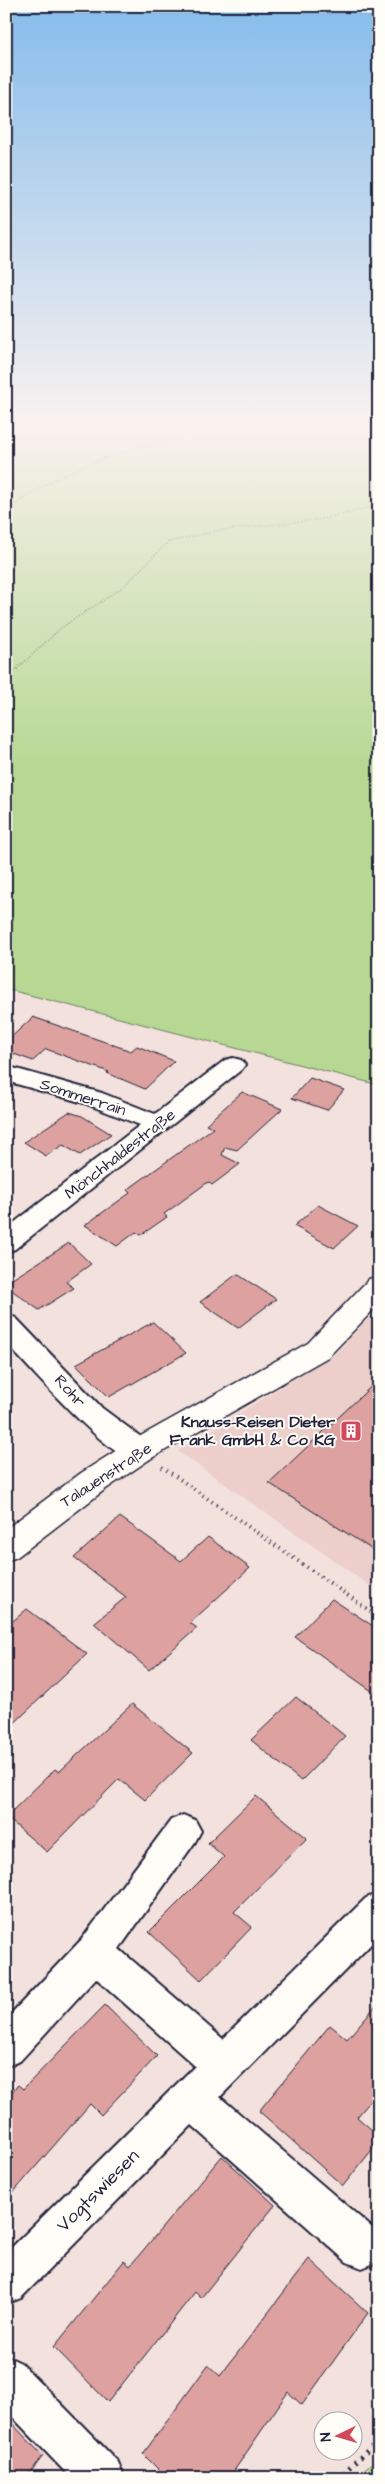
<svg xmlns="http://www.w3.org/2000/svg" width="385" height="2484" font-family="'Architects Daughter',sans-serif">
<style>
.built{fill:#ecceca}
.green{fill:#b6d892;stroke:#6c7d66}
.building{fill:#dda29f;stroke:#22223b}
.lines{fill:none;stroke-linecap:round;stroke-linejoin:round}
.street-casing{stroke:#22223b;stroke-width:4}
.secondary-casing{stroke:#22223b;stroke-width:3}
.path-far3{stroke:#22223b;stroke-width:2;stroke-dasharray:0.5 2.5;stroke-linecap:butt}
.path-far2{stroke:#22223b;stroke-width:2.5;stroke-dasharray:0.5 2.5;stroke-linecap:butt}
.path-far1{stroke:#22223b;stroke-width:4;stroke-dasharray:1 4.5;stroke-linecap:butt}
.path{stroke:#22223b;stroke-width:5;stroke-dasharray:2 5.5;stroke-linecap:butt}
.street{fill:#fdfcf7;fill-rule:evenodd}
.secondary{fill:#fdfcf7;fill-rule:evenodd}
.labels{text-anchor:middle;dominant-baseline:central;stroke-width:4;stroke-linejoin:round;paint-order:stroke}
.street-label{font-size:16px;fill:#22223b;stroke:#fdfcf7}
.poi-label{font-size:16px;font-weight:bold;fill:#22223b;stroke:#fdfcf7;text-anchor:end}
.near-street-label{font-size:19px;fill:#22223b;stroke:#fdfcf7}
</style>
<rect width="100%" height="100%" fill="#f3e1dd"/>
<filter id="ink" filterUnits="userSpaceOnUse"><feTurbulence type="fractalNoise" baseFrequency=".02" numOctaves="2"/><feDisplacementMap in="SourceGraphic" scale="10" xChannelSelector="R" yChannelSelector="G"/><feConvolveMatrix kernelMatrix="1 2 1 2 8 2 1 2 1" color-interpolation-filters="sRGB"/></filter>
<g filter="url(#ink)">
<path class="built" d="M379 1307V1592L178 1451 335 1354Z"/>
<g class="green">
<path d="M6 422H379V1085L6 989Z"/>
<path d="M379 2456V2478H355Z"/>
</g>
<g class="building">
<path d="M33 1017 131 1051 137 1046 174 1061 145 1089 107 1073 109 1072 46 1049 33 1061 6 1051V1042Z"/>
<path d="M310 1078 344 1090 327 1110 292 1098Z"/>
<path d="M242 1092 282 1109 237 1150 225 1147 222 1155 240 1164 212 1185 208 1182 164 1214 167 1217 141 1235 136 1232 117 1246 85 1225 130 1193 127 1190 213 1128 206 1124Z"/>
<path d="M69 1112 82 1116 111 1134 80 1155 63 1145 46 1156 24 1142Z"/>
<path d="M318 1205 358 1226 334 1248 294 1226Z"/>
<path d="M69 1243 91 1264 66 1282 74 1288 39 1310 6 1286V1283Z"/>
<path d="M237 1274 276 1299 238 1328 200 1302Z"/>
<path d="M153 1322 186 1353 109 1397 76 1364Z"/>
<path d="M379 1379V1554L269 1483Z"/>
<path d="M120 1517 181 1561 208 1537 250 1568 190 1623 197 1628 149 1670 94 1623 126 1597 74 1558Z"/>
<path d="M332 1599 379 1630V1696L295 1637Z"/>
<path d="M27 1609 87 1654 6 1731V1627Z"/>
<path d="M296 1697 345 1736 301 1781 251 1740Z"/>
<path d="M132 1704 193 1753 145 1800 119 1779 47 1852 6 1817 55 1769 59 1772Z"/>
<path d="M256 1796 307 1838 234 1912 252 1927 201 1980 149 1932 224 1857 208 1843Z"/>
<path d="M379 2002V2091L357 2117 379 2136V2141L343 2186 259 2111 330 2025 347 2039Z"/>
<path d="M105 2005 157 2056 101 2115 90 2104 6 2201V2098L18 2085 23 2089Z"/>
<path d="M222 2156 275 2205 201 2298 195 2292 108 2402 54 2347 124 2261 130 2266Z"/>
<path d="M309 2259 368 2313 302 2405 288 2392 229 2478H167L143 2454 208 2365 220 2376Z"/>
<path d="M6 2417 43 2456 26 2478H6Z"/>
</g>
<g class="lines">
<g class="street-casing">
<g id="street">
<path d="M233 1058 241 1060 245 1065 241 1070 15 1249 6 1252V1229L140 1125 84 1103 6 1081V1066L102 1093 155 1114 225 1060Z"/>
<path d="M6 1315 16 1318 102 1408 149 1443 154 1451 149 1459C146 1460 142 1462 138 1462 110 1460 28 1366 6 1343Z"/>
<path d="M183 1815 195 1820 201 1831 195 1842 119 1949 223 2039 366 1898 379 1893V1936L220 2097 377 2232 379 2257 377 2262 362 2268 347 2262 192 2125 21 2298 6 2304V2253L195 2066 96 1978 20 2061 6 2066V2019L82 1939 171 1820Z"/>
<path d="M6 2356 21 2363 118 2462 124 2478H71L6 2410Z"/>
</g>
</g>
<g class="secondary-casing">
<path id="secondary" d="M379 1276V1304L328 1357 150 1459 103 1491 17 1557 6 1561V1529L81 1473 128 1443 308 1343 369 1279Z"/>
</g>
<g class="path-far3">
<path d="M6 511C85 451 169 439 264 422"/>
<path d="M21 665 61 628 123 587 168 542 216 531 324 519 379 505"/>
</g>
<path class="path-far2" d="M6 679 23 663"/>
<path class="path-far1" d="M162 1467 379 1617"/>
<path class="path" d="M338 2478 379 2440"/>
<use href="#street" class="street"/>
<use href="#secondary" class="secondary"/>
</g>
</g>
<linearGradient id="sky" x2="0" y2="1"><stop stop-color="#85bceb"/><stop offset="0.55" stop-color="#faf2f0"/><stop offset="1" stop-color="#faf2f0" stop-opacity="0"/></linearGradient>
<rect width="385" height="770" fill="url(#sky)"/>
<defs>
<g id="building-square" transform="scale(1.125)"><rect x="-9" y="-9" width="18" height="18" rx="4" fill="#d1495b" stroke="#fdfcf7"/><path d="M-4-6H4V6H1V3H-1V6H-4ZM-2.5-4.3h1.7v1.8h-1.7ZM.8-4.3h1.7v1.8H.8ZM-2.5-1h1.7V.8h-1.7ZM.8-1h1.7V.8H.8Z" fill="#fff"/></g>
</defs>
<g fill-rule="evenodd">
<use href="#building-square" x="351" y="1431"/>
</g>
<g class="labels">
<g class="street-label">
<text transform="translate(83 1097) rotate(18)">Sommerrain</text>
<text transform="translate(120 1154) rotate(-38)">Mönchhaldestraße</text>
<text transform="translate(70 1391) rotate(48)">Rohr</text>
<text transform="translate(106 1475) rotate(-33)">Talauenstraße</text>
</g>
<g class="poi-label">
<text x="335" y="1422">Knauss-Reisen Dieter<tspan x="335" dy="18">Frank GmbH &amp; Co KG</tspan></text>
</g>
<g class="near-street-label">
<text transform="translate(98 2191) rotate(-45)">Vogtswiesen</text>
</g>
</g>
<rect width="385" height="2484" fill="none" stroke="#fdfcf7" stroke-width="25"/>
<rect x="12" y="12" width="360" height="2459" fill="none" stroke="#22223b" stroke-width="2" filter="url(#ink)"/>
<g transform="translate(338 2436) rotate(265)"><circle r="24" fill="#fdfcf7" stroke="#a5a5ac"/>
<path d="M0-4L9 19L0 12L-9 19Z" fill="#d1495b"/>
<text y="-8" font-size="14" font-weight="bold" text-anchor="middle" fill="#22223b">N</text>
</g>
</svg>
